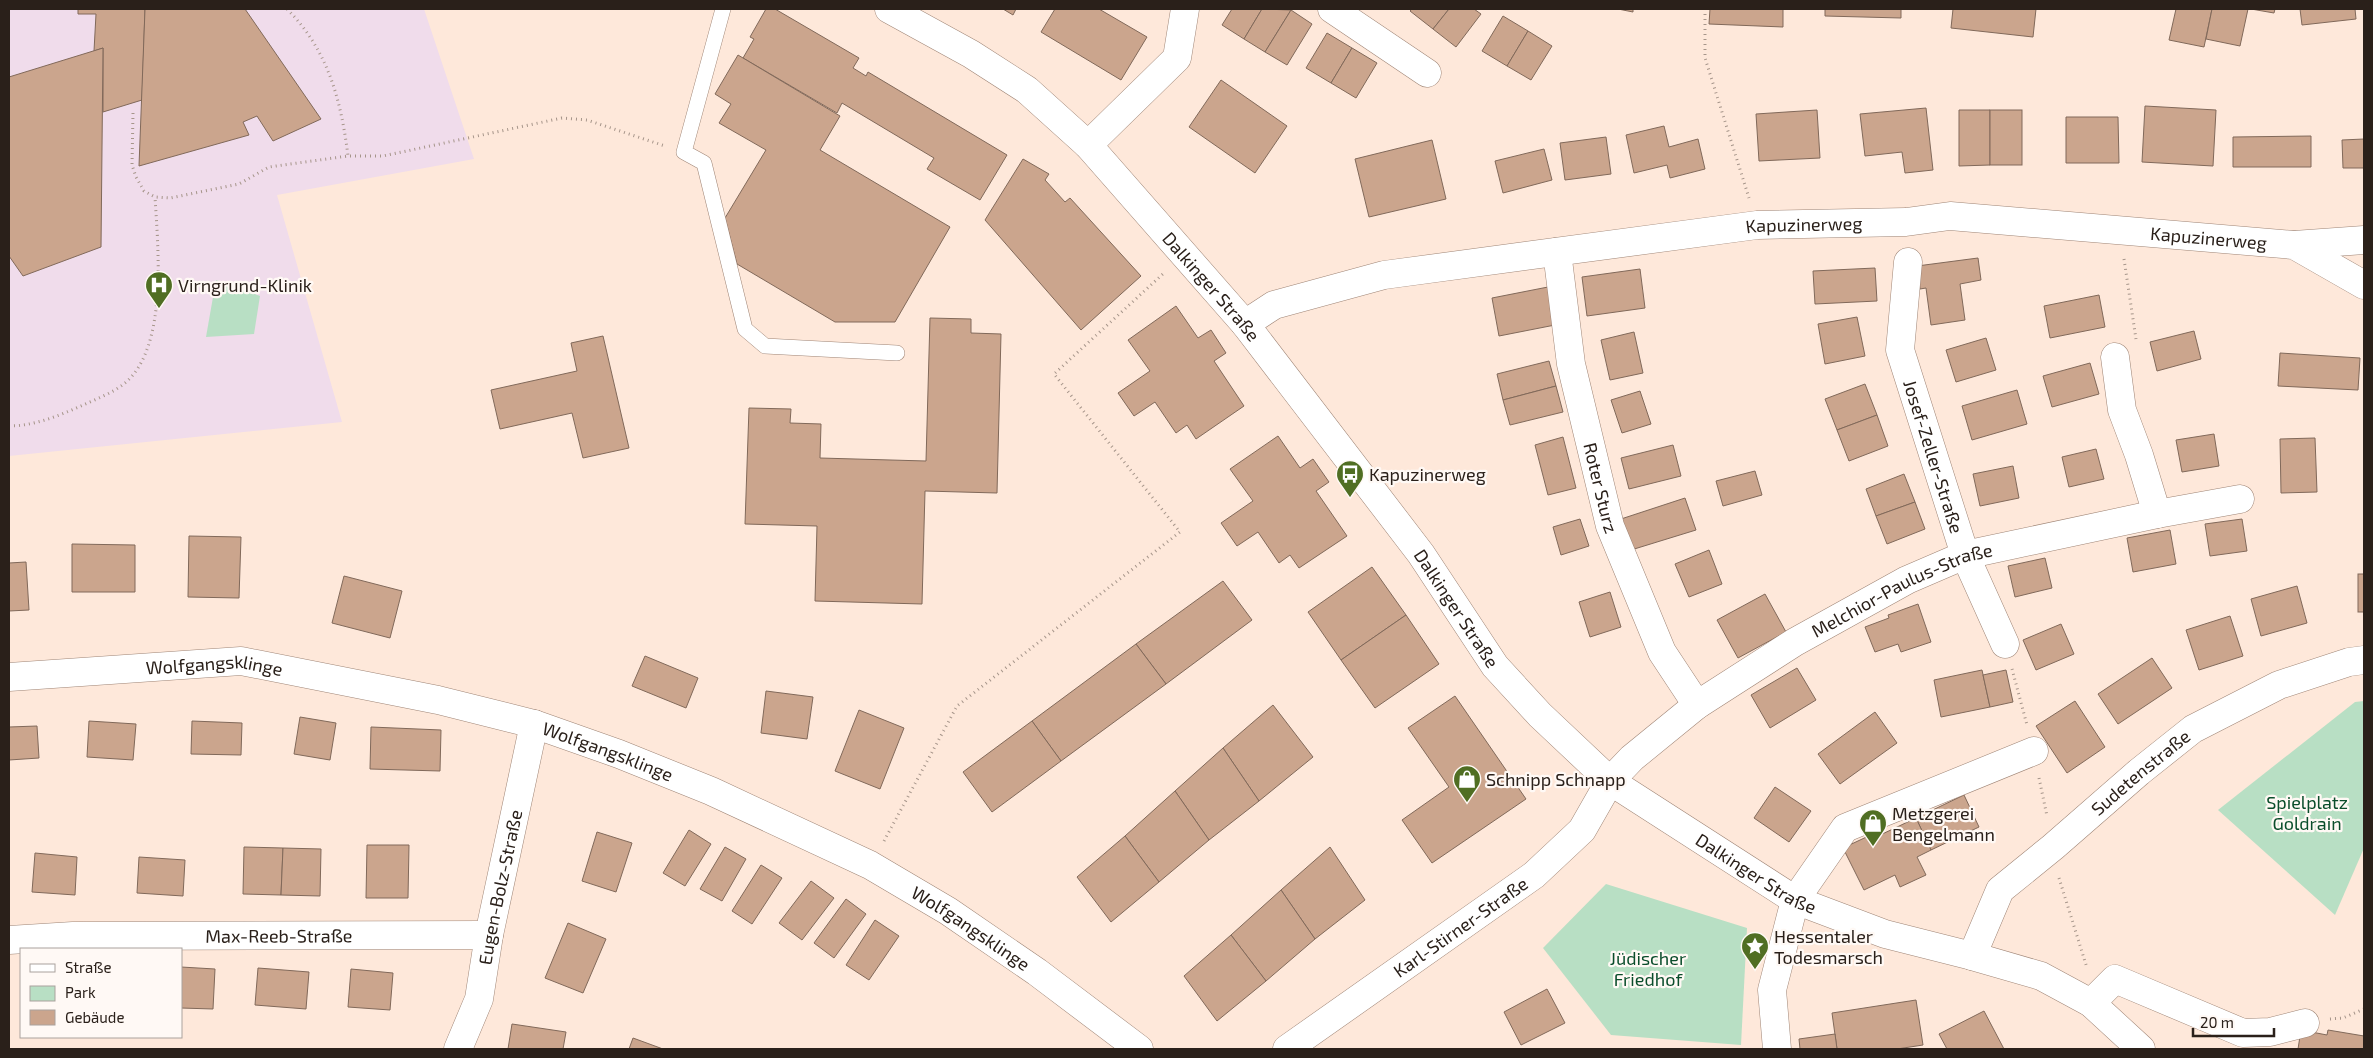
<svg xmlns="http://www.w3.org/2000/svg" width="2373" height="1058" font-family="'Exo 2',sans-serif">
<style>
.medical{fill:#f0dceb}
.green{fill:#b8dfc4}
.building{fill:#cba58d;stroke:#81695a}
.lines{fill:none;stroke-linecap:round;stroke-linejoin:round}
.lane-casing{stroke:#9f8576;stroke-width:16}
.street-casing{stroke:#9f8576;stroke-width:29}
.secondary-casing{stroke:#9f8576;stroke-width:29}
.path{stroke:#a6958a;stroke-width:3;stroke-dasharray:1 4;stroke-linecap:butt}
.lane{stroke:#fff;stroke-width:15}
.street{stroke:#fff;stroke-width:28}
.secondary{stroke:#fff;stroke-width:28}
.labels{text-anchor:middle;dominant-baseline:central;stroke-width:4.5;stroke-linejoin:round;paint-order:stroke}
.street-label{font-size:18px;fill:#2a201a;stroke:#fff9f5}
.poi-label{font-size:18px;fill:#2a201a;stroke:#fff9f5;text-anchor:start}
.park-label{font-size:18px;fill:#0a4d2b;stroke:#fff9f5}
</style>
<rect width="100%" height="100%" fill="#fee8da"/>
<path class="medical" d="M9 9H424L474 159 277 195 342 422 9 456Z"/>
<g class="green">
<path d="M216 280 260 296 254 334 206 337Z"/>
<path d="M2364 701V848L2335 915 2218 810 2355 702Z"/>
<path d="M1606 884 1747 928 1741 1045 1611 1035 1543 948Z"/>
</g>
<g class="building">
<path d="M78 9H145L142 100 103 112V48L94 51 96 14H78Z"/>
<path d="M145 9H245L321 119 273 141 257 116 243 122 249 135 139 166Z"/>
<path d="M766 9H775L859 58 853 68 866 76 868 72 1007 155 980 200 927 169 934 158 842 103 837 113 743 58 754 39 750 37Z"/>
<path d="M1003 9H1016L1013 15Z"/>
<path d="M1055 9H1099L1147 37 1121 80 1041 32Z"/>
<path d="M1232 9H1262L1244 39 1222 25Z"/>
<path d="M1262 9 1291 10 1265 52 1244 39Z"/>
<path d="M1412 9H1449L1433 29 1410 11Z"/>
<path d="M1449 9H1474L1481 14 1456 47 1433 29Z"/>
<path d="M1618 9H1633V12Z"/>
<path d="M1710 9H1783V27L1709 24Z"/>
<path d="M1825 9H1901V18L1825 16Z"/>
<path d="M1953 9H2036L2033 37 1951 28Z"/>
<path d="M2176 9H2212L2204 47 2169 40Z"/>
<path d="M2212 9H2248L2240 46 2206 39Z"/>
<path d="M2251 9H2275L2274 13Z"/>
<path d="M2300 9H2355L2356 19 2302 25Z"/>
<path d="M1291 10 1312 24 1287 65 1265 52Z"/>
<path d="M1503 16 1528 31 1507 66 1482 51Z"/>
<path d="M1528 31 1552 46 1531 80 1507 66Z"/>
<path d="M1327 33 1352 48 1331 83 1306 68Z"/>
<path d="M103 48 101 247 23 276 9 256V77Z"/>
<path d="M1352 48 1377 63 1356 98 1331 83Z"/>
<path d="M738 55 840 116 820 150 950 227 895 322H835L737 264 725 218 766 150 719 123 731 104 715 94Z"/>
<path d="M1221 80 1287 126 1255 173 1189 127Z"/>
<path d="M2145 106 2216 110 2213 166 2142 162Z"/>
<path d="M1926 108 1933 170 1905 173 1902 152 1865 156 1860 114Z"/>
<path d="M1817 110 1820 158 1759 161 1756 114Z"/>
<path d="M1959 110H1990V165L1959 166Z"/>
<rect x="1990" y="110" width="32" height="55"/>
<path d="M2066 117H2118L2119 163H2066Z"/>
<path d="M1664 126 1669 147 1698 139 1705 169 1670 178 1667 165 1634 173 1626 135Z"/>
<path d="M2311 136V167H2233V137Z"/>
<path d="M1606 137 1611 174 1565 180 1560 143Z"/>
<path d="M2364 139V168H2343L2342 140Z"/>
<path d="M1432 140 1446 199 1369 217 1355 159Z"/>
<path d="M1544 149 1552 180 1503 193 1495 161Z"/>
<path d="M1023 159 1049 174 1045 180 1065 202 1070 198 1141 276 1081 330 985 220Z"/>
<path d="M1978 258 1981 280 1960 284 1965 320 1931 325 1926 288 1920 289 1917 266Z"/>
<path d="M1875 268 1877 301 1815 304 1813 271Z"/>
<path d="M1640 269 1645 308 1587 316 1582 277Z"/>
<path d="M1548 287 1555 325 1499 336 1492 298Z"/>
<path d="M2099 295 2105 327 2050 338 2044 306Z"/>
<path d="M1176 306 1198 338 1211 330 1226 353 1214 361 1244 406 1196 439 1187 425 1176 433 1155 402 1134 416 1118 393 1150 371 1128 340Z"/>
<path d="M1857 317 1865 356 1825 364 1818 324Z"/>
<path d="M930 318 971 319V333L1001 334 997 493 925 491 922 604 815 601 817 526 745 524 749 408 791 409 790 423 821 424 820 458 926 461Z"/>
<path d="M2194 331 2201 359 2157 371 2150 342Z"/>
<path d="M1634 332 1643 373 1610 380 1601 340Z"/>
<path d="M603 336 629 448 583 458 572 413 500 429 491 390 577 371 571 343Z"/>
<path d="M1986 338 1996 370 1956 382 1946 350Z"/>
<path d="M2280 353 2360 358 2358 390 2278 386Z"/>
<path d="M1549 361 1556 386 1503 400 1497 374Z"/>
<path d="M2090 363 2099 394 2052 407 2043 376Z"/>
<path d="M1865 384 1877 415 1837 430 1825 399Z"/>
<path d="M1556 386 1563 412 1510 425 1503 400Z"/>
<path d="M2017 390 2027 424 1972 440 1962 406Z"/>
<path d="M1640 391 1651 424 1622 433 1611 400Z"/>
<path d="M1877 415 1888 446 1849 461 1837 430Z"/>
<path d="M2214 434 2219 466 2182 472 2176 440Z"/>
<path d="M1278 436 1300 468 1313 459 1329 482 1316 491 1347 536 1299 568 1290 555 1279 563 1258 532 1237 546 1221 523 1253 501 1230 469Z"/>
<path d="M1563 437 1576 488 1548 495 1535 445Z"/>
<path d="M2315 438 2317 492 2281 493 2280 439Z"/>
<path d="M1673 445 1681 476 1629 489 1621 458Z"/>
<path d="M2096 449 2104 479 2069 487 2062 457Z"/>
<path d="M2013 466 2019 498 1980 506 1973 474Z"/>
<path d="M1755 471 1762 495 1723 506 1716 481Z"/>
<path d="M1904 474 1915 502 1876 516 1866 489Z"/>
<path d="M1685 498 1696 530 1631 550 1621 519Z"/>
<path d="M1915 502 1925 529 1887 544 1876 516Z"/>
<path d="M1580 519 1589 546 1561 555 1553 527Z"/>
<path d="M2242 519 2247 551 2210 556 2205 524Z"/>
<path d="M2170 530 2176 564 2133 572 2127 538Z"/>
<path d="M189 536 241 537 239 598 188 597Z"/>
<path d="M72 544 135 545V592H72Z"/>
<path d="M1709 550 1722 584 1689 597 1675 564Z"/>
<path d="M2045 558 2052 588 2015 597 2008 566Z"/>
<path d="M26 562 29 610 9 611V563Z"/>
<path d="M1372 567 1406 615 1341 660 1308 612Z"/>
<rect x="2358" y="574" width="6" height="38"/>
<path d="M344 576 402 591 390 638 332 623Z"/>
<path d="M1223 581 1252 620 1166 684 1136 644Z"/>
<path d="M2297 586 2307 623 2261 636 2251 599Z"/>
<path d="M1610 592 1621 627 1590 637 1579 602Z"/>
<path d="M1765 594 1786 632 1738 658 1717 620Z"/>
<path d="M1918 604 1931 642 1901 652 1898 644 1875 652 1865 627 1889 618 1888 615Z"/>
<path d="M1406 615 1439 664 1375 708 1341 660Z"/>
<path d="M2230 616 2243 656 2199 670 2186 630Z"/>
<path d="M2061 624 2074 654 2036 670 2023 640Z"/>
<path d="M1136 644 1166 684 1061 761 1032 721Z"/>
<path d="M645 656 698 678 686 708 632 686Z"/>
<path d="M2152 658 2172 688 2118 724 2098 694Z"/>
<path d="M1797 668 1816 700 1770 728 1751 695Z"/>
<path d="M1982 670 1990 707 1941 717 1934 680Z"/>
<path d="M2006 670 2013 702 1990 707 1983 675Z"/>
<path d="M766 691 813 697 807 739 761 733Z"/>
<path d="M1455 696 1526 799 1432 863 1402 820 1449 787 1408 728Z"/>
<path d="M2075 701 2105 747 2067 773 2036 726Z"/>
<path d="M1273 705 1313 757 1259 801 1223 748Z"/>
<path d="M859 710 904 728 880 789 835 771Z"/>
<path d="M1875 712 1897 743 1840 784 1818 754Z"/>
<path d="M300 717 336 723 330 760 294 754Z"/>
<path d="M89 721 136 724 133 760 87 757Z"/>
<path d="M192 721 242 723 241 755 191 754Z"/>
<path d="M1032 721 1061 761 992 812 963 772Z"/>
<path d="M37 726 39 758 9 760V727Z"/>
<path d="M371 727 441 730 440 771 370 769Z"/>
<path d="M1223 748 1259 801 1209 840 1175 791Z"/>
<path d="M1775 787 1811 811 1789 842 1754 818Z"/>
<path d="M1175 791 1209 840 1159 882 1125 836Z"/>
<path d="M1964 795 1979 827 1931 850 1916 818Z"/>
<path d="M1916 818 1931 850 1917 857 1926 875 1900 887 1895 875 1864 890 1843 848 1875 833 1876 837Z"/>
<path d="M689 830 711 844 685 886 663 873Z"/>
<path d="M597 832 632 843 616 892 582 881Z"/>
<path d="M1125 836 1159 882 1111 922 1077 877Z"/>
<path d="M367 845H409L408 898H366Z"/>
<path d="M244 847 283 848 281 895 243 894Z"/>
<path d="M725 847 746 859 722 901 700 889Z"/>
<path d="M1330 847 1365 900 1315 939 1281 890Z"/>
<path d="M283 848 321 849 320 896 281 895Z"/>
<path d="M35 853 77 857 75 895 32 892Z"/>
<path d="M139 857 185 860 183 896 137 893Z"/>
<path d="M761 865 782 878 752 924 732 911Z"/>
<path d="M811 881 834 898 802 940 779 923Z"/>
<path d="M1281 890 1315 939 1266 981 1231 935Z"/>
<path d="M846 899 866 914 834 958 814 943Z"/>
<path d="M875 920 899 936 869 980 846 965Z"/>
<path d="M568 923 606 939 583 993 545 978Z"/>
<path d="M1231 935 1266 981 1217 1021 1184 976Z"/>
<path d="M181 967 215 969 213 1009 181 1008Z"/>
<path d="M258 968 309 972 306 1009 255 1005Z"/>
<path d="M351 969 393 973 390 1010 348 1007Z"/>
<path d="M1547 989 1565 1023 1521 1045 1504 1012Z"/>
<path d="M1916 1000 1923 1045 1897 1049H1837L1832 1013Z"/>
<path d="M1984 1011 2004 1049H1947L1939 1034Z"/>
<path d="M512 1024 566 1032 563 1049H508Z"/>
<path d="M2301 1030 2327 1035 2328 1030 2364 1036V1049H2298Z"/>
<path d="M1835 1034 1837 1049H1800L1799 1039Z"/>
<path d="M633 1038 663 1049H629Z"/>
</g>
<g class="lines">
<g class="lane-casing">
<path id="lane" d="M723 9 684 152 704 163 745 329 765 346 897 353"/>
</g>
<g class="street-casing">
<g id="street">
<path d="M1332 9 1427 73"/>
<path d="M1088 145 1177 58 1185 9"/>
<path d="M2294 245 2364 240"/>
<path id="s1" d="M1557 252 1571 364 1610 526 1662 652 1697 705"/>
<path id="s2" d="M1908 262 1900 350 1965 555 2005 644"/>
<path id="s3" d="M1245 324 1274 305 1384 275 1757 225 1906 222 1950 216 2294 245 2364 285"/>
<path d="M2115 357 2122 410 2139 455 2157 514"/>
<path id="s4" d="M9 677 241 661 438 700 534 724 619 754 711 791 870 865 948 911 1037 972 1139 1049"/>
<path id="s5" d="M9 940 73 936 489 935"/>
<path id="s6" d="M1972 956 2000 890 2053 847 2139 772 2193 729 2279 685 2349 662 2364 660"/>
<path d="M2091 1003 2115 979 2243 1033 2270 1032 2305 1023"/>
<path id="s7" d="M458 1049 479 999 489 935 534 724"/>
<path id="s8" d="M1287 1049 1534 875 1582 830 1610 781 1632 758 1697 705 1795 642 1907 580 1965 555 2157 514 2240 499"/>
<path d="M1777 1049 1772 990 1795 900 1845 828 2034 751"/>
</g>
</g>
<g class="secondary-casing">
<g id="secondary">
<path id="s9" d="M889 9 971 54 1027 90 1088 145 1245 324 1421 554 1495 666 1540 715 1610 781 1795 900 1885 934 1972 956 2041 976 2091 1003 2141 1049"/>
</g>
</g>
<g class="path">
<path d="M287 9C328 50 341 100 348 156"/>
<path d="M1705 9V58L1749 198"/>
<path d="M133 113 132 165 136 177 144 191 155 197 170 198 239 184 269 167 348 156H383L562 118 587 120 665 146"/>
<path d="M2124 259 2136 339"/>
<path d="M9 426C34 426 58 416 81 406 96 399 113 393 125 383 168 347 158 248 155 197"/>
<path d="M2012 669 2027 725"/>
<path d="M2039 778 2047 816"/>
<path d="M884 841 957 706 1180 532 1054 374 1164 273"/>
<path d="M2059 878 2087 968"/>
<path d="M2330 1019 2343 1018 2364 1009"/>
</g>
<use href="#lane" class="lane"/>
<use href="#street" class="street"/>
<use href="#secondary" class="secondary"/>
</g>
<defs>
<g id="hospital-pin" transform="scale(1.4375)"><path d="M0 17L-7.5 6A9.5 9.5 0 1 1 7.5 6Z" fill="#506e23" stroke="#fff9f5"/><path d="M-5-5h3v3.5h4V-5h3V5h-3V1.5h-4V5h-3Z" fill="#fff"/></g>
<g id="bus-pin" transform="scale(1.4375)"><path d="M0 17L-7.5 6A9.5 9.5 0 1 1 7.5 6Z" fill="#506e23" stroke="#fff9f5"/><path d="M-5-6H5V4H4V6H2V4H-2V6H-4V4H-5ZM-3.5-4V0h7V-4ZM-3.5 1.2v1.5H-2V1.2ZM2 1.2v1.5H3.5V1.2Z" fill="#fff"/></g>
<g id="shop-pin" transform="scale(1.4375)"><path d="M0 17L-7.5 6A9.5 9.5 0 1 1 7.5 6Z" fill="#506e23" stroke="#fff9f5"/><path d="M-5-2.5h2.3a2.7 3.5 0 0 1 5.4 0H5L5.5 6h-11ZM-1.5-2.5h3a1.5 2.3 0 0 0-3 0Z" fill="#fff"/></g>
<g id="sight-pin" transform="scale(1.4375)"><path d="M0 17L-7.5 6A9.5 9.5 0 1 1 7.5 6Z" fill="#506e23" stroke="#fff9f5"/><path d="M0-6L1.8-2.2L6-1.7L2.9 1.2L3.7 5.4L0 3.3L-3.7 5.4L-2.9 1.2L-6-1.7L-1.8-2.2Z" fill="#fff"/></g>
</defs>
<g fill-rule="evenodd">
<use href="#hospital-pin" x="159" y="285"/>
<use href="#bus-pin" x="1350" y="474"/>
<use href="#shop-pin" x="1467" y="779"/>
<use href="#shop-pin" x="1873" y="823"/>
<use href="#sight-pin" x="1755" y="946"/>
</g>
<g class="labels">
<g class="street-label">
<text stroke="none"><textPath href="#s3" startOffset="572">Kapuzinerweg</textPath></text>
<text stroke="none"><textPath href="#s3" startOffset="978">Kapuzinerweg</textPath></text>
<text stroke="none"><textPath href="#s9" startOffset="430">Dalkinger Straße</textPath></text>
<text stroke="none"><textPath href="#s2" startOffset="200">Josef-Zeller-Straße</textPath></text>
<text stroke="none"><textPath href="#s1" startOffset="240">Roter Sturz</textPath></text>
<text stroke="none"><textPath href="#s8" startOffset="776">Melchior-Paulus-Straße</textPath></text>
<text stroke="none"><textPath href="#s9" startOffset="835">Dalkinger Straße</textPath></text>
<text stroke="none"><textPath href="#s4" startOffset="206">Wolfgangsklinge</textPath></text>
<text stroke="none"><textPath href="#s4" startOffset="611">Wolfgangsklinge</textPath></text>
<text stroke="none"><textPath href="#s6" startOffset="255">Sudetenstraße</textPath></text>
<text stroke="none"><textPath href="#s9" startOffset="1240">Dalkinger Straße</textPath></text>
<text stroke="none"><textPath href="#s7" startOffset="168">Eugen-Bolz-Straße</textPath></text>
<text stroke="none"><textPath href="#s8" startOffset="212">Karl-Stirner-Straße</textPath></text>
<text stroke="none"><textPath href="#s4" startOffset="1016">Wolfgangsklinge</textPath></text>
<text stroke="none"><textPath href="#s5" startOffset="270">Max-Reeb-Straße</textPath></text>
</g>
<g class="poi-label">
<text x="178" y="285">Virngrund-Klinik</text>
<text x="1369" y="474">Kapuzinerweg</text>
<text x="1486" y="779">Schnipp Schnapp</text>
<text x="1892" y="813">Metzgerei<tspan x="1892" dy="21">Bengelmann</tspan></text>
<text x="1774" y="936">Hessentaler<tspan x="1774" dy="21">Todesmarsch</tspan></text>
</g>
<g class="park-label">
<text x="2307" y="802">Spielplatz<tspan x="2307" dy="21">Goldrain</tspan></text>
<text x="1648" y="958">Jüdischer<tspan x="1648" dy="21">Friedhof</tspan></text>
</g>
</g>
<rect width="2373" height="1058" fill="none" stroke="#2a201a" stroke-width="20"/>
<rect x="20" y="948" width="162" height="90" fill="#fff9f5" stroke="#aaa29d"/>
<rect x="30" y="964" width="25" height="8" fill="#ffffff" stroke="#aaa29d"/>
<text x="65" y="973" font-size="15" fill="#2a201a">Straße</text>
<rect x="30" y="986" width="25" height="15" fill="#b8dfc4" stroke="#aaa29d"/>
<text x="65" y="998" font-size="15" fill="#2a201a">Park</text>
<rect x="30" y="1010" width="25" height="15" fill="#cba58d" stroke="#aaa29d"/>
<text x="65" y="1023" font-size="15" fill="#2a201a">Gebäude</text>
<path d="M2193 1028v8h81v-8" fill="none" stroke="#2a201a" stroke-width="2.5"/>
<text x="2200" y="1028" font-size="15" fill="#2a201a" stroke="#fff9f5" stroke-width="4" paint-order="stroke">20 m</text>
</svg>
